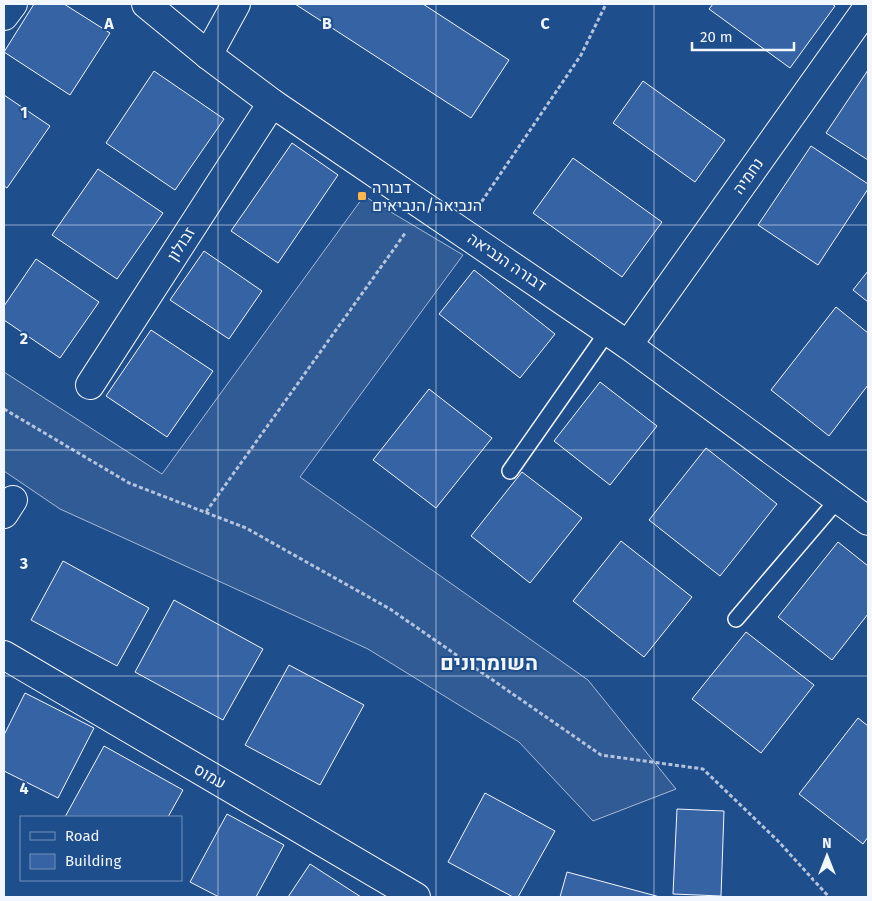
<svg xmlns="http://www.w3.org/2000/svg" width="872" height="901" font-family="'Fira Sans',Heebo,sans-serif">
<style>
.built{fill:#305b95;stroke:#a8bbd7}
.building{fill:#3563a3;stroke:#f2f6ff}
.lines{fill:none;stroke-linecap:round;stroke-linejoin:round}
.service-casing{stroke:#f2f6ff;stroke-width:18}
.minor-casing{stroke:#f2f6ff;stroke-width:30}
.path{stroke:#b3c4dc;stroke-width:3;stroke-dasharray:4 2.5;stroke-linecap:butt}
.service{stroke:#1f4e8c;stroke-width:15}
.minor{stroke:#1f4e8c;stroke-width:28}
.grid{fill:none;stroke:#f2f6ff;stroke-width:1;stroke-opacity:0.55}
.poi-dot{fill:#ffb74d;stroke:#1f4e8c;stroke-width:2}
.labels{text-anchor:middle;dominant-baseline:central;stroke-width:4;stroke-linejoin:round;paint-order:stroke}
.street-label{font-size:16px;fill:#f2f6ff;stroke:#1f4e8c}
.poi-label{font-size:16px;fill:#f2f6ff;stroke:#1f4e8c;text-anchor:start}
.district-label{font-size:21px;font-weight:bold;fill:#f2f6ff;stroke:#1f4e8c}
.grid-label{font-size:16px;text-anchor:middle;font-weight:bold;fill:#f2f6ff;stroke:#1f4e8c;stroke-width:4;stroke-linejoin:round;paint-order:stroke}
</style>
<rect width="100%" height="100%" fill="#1f4e8c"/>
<path class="built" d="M364 196 463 255 300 477 588 680 676 789 593 821 519 742 368 649 60 509 4 471V372L162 474Z"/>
<g class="building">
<path d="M34 4H64L110 33 70 95 4 52Z"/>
<path d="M295 4H423L509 60 471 118Z"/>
<path d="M713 4H832L835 6 790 68 709 9Z"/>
<path d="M868 70V160L826 133Z"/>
<path d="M154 71 224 119 175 190 106 143Z"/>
<path d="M643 81 725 140 695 182 613 123Z"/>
<path d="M4 95 50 126 7 188 4 186Z"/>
<path d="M292 143 338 175 278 263 231 231Z"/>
<path d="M811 146 868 184V189L818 265 758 225Z"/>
<path d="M573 158 662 222 622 277 533 213Z"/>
<path d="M98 169 163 213 117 279 52 235Z"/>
<path d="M204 251 262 291 229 339 170 300Z"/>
<path d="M36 259 99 302 60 358 4 320V306Z"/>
<path d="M474 270 555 334 520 378 439 314Z"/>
<path d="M868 271V302L853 290Z"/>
<path d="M836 307 868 333V385L829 436 771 390Z"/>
<path d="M151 330 213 371 167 437 106 396Z"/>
<path d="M600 382 657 426 610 485 554 441Z"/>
<path d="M429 389 492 438 436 508 373 460Z"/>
<path d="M706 448 777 504 720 576 649 520Z"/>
<path d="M522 472 582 518 530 583 471 536Z"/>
<path d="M621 541 692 597 644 657 573 601Z"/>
<path d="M838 542 868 566V614L832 660 778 617Z"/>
<path d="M63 561 149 608 117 666 31 620Z"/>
<path d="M174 600 263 649 223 720 135 672Z"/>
<path d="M746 632 814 685 761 753 692 699Z"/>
<path d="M289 665 364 705 320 785 245 745Z"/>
<path d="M25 693 94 728 58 798 4 771V735Z"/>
<path d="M858 718 868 726V837L863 844 799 794Z"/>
<path d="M104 746 183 790 168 817H65Z"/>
<path d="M485 793 555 831 518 897H513L448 862Z"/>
<path d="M677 809 724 811 721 896 673 894Z"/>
<path d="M227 814 284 845 256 897H219L190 882Z"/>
<path d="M310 864 361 897H288Z"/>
<path d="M567 872 660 897H560Z"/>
</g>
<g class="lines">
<g class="service-casing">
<g id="service">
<path d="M510 471 608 331"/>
<path d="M736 619 839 498"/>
</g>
</g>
<g class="minor-casing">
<g id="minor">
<path d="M146 4 208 55 272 103 628 345 868 521"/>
<path d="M4 16 13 4"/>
<path d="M208 55 236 4"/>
<path d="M628 345 868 7"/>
<path d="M90 385 272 103"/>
<path d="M4 514 13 500"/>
<path d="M4 655 416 897"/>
</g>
</g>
<g class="path">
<path d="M478 207 581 55 606 4"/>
<path d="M4 409 129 483 246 528 390 609 601 755 703 769 778 841 829 897"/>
<path d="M206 512 406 232"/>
</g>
<use href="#service" class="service"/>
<use href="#minor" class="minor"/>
</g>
<path class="grid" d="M218 4V897M436 4V897M654 4V897M4 225H868M4 450H868M4 676H868"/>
<rect class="poi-dot" x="357" y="191" width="10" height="10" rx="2.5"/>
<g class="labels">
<g class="street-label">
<text transform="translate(748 176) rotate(-55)">נחמיה</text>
<text transform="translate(181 244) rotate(-57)">זבולון</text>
<text transform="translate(507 262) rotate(34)">דבורה הנביאה</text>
<text transform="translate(210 776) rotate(30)">עמוס</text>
</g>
<g class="poi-label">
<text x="372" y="187">דבורה<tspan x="372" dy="18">הנביאה/הנביאים</tspan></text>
</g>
<g class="district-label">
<text x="489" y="663">השומרונים</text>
</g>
</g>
<g class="grid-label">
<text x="109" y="29">A</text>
<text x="327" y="29">B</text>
<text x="545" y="29">C</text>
<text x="24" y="118">1</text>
<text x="24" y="344">2</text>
<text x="24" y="569">3</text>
<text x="24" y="794">4</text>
</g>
<rect width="872" height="901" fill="none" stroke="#f2f6ff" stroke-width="10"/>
<rect x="20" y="816" width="162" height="65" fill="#1f4e8c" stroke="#7391ba"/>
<rect x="30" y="832" width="25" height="8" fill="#1f4e8c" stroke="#7391ba"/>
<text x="65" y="841" font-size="15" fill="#f2f6ff">Road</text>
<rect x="30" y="854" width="25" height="15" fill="#3563a3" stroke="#7391ba"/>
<text x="65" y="866" font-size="15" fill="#f2f6ff">Building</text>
<g transform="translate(827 856)" stroke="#1f4e8c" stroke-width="4" paint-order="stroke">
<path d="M0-4L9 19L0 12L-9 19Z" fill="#f2f6ff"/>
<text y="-8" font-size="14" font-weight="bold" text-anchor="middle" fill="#f2f6ff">N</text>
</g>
<path d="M692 42v8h102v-8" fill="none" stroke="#f2f6ff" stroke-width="2.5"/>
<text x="700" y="42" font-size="15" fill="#f2f6ff" stroke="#1f4e8c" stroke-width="4" paint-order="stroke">20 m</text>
</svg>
